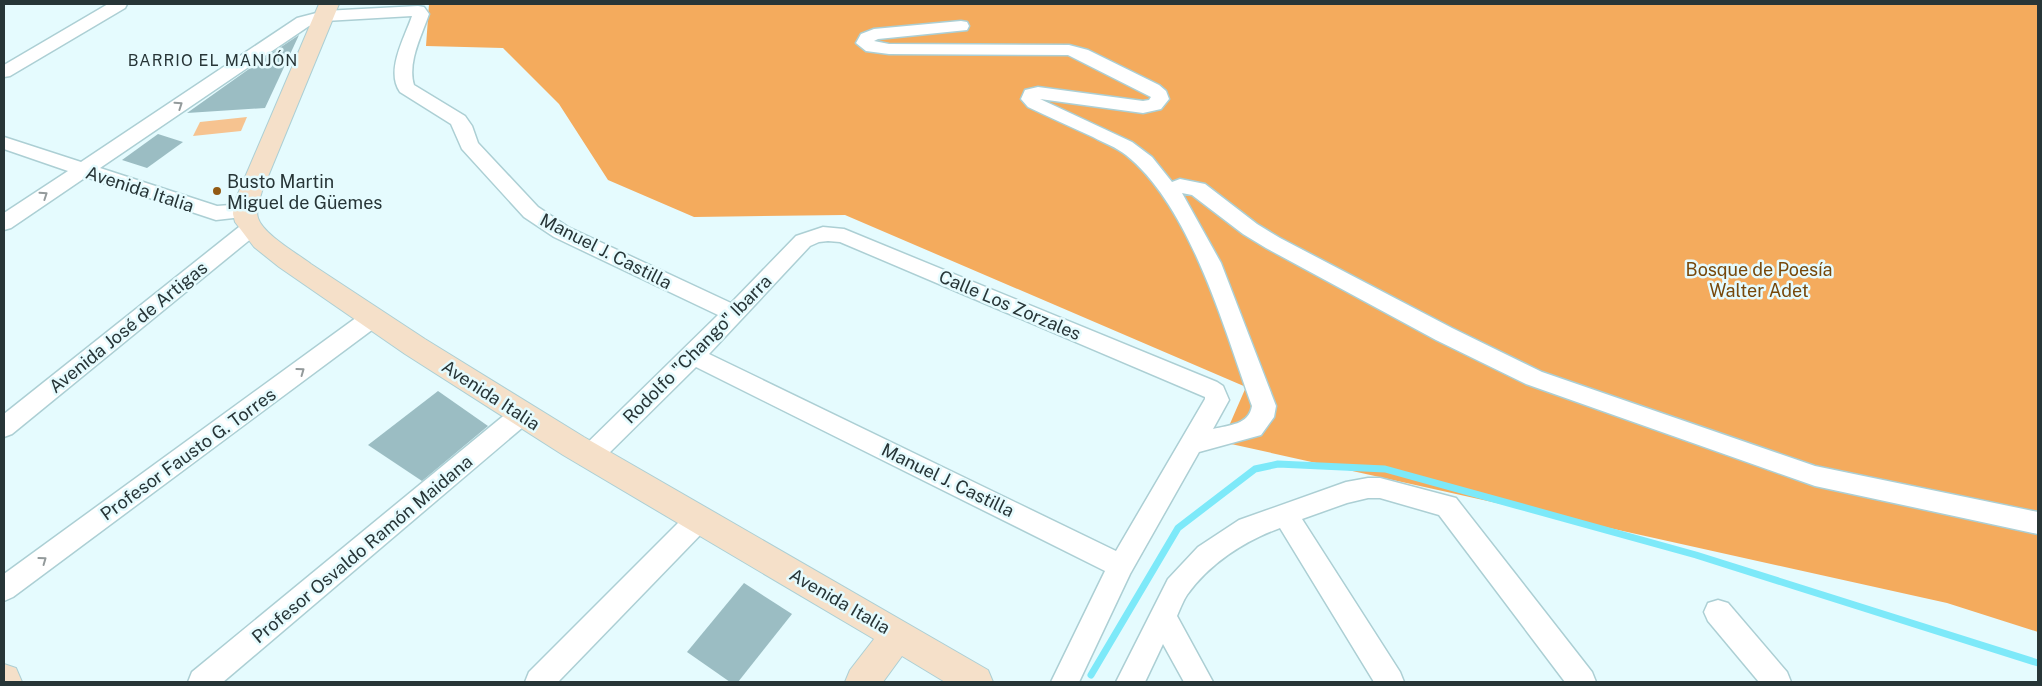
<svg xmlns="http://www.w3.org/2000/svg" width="2042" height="686" font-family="'Public Sans',sans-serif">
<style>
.green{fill:#f6c390}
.forest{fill:#f4ab5d}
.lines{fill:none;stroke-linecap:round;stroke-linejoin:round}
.stream{stroke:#7de9f9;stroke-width:7}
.building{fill:#9bbdc3}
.street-casing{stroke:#accfd4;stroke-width:3}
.secondary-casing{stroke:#accfd4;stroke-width:2}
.street{fill:#fff;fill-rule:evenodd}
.secondary{fill:#f5e0c9;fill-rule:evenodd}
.oneway{stroke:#939a9b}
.poi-dot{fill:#925a14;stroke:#e5fbfe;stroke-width:2}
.labels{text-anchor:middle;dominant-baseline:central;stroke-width:5;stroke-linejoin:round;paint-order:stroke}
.far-neighbourhood-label{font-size:16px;letter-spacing:1px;fill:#273537;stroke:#e5fbfe}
.poi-label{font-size:18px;fill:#273537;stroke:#e5fbfe;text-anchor:start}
.street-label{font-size:18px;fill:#273537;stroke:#e5fbfe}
.park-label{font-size:18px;fill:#77480b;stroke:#e5fbfe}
</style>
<rect width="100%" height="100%" fill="#e5fbfe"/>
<path class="green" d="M247 117 241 131 193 136 200 122Z"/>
<path class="forest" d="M429 4H2038V632L1947 603 1222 442 1246 387 845 215 694 217 608 180 559 104 503 48 426 46Z"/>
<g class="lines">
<path class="stream" d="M1091 675 1178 528 1255 469 1278 464 1385 469 1696 555 2038 663"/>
</g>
<g class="building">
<path d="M299 35 265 108 187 113 266 57Z"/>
<path d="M158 134 183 142 147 168 122 160Z"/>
<path d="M438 391 488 426 422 481 368 445Z"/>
<path d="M744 583 792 614 738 682H730L687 652Z"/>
</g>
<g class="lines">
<g class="street-casing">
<g id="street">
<path d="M108 4H127L125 8 10 76 4 77V65Z"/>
<path d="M418 6 424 7 429 14C422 35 407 62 414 85L465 116 472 126 478 143 538 207 568 227 731 303 796 236 823 227 844 229 1217 382 1223 386 1229 400 1213 429C1229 425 1249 425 1252 406 1224 329 1191 207 1126 155 1116 147 1104 143 1093 137 1071 127 1049 117 1028 107L1021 99 1025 90 1038 87 1143 101 1149 100 1151 97 1068 55 889 54 866 51 856 43 861 34 874 29 961 21 967 22 969 26 967 30 878 39 874 41 889 44 1069 45 1088 50 1159 85 1166 91 1169 99 1161 109 1143 113 1040 99 1132 142 1152 157 1172 182 1180 179 1205 184 1257 224 1280 238 1452 328 1542 372 1815 466 2038 512V534L1815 486 1526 384 1436 340 1266 248 1243 234 1192 195 1182 193 1221 263 1276 406 1274 417 1261 435 1199 452 1130 574 1079 682H1051L1105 571 696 367 598 464 589 467 580 464 577 457 580 450 718 315 554 237 524 217 462 149 451 124 400 92C385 71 405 37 412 16L325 21 309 26 100 168 217 206 244 204 251 206 254 211 251 216 216 220 86 177 11 228 4 230V213L68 171 4 149V137L81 162 297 18 324 11ZM828 241 840 242 1205 397V399L1116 551 709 354 810 246 819 242Z"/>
<path d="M251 221 258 223 261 228 258 233 12 434 4 437V414L244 223Z"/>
<path d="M372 310 380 312 383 318 380 324 13 597 4 601V574L364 312Z"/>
<path d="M521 406 529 408 533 415 529 422 223 682H188L192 672 513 408Z"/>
<path d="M1368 478H1380L1456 498 1592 672 1596 682H1565L1439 515 1380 498H1368L1347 503 1302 519 1400 672 1404 682H1374L1280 528C1244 541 1209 564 1187 595 1183 601 1180 609 1177 616L1213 682H1184L1163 644 1145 682H1116L1168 579 1198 547 1239 520 1346 482Z"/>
<path d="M699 508 708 511 712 519 708 527 558 682H525L529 672 690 511Z"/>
<path d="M1718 600 1728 603 1787 672 1791 682H1759L1708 621 1704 612 1708 603Z"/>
</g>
</g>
<g class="secondary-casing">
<g id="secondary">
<path d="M319 4H339L262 191C260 199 255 209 258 218 263 234 298 254 311 264L425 339 584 437 988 670 993 682H945L902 656 883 682H845L850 670 874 639 563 455 405 354 279 267 254 247 235 222 233 214 234 203Z"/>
<path d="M4 664 16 668 22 682H4Z"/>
</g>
</g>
<use href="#street" class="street"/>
<use href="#secondary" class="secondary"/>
</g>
<defs><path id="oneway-chevron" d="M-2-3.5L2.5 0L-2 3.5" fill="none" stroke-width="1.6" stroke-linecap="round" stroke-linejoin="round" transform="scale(1.25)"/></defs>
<g class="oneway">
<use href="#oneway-chevron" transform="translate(179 105) rotate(-34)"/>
<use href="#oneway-chevron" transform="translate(44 195) rotate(-34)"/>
<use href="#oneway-chevron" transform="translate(301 371) rotate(-36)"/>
<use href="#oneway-chevron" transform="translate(43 560) rotate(-36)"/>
</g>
<circle class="poi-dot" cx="217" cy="191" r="5"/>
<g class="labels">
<g class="far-neighbourhood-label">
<text x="213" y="60">BARRIO EL MANJÓN</text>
</g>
<g class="poi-label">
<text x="227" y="181">Busto Martin<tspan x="227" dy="21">Miguel de Güemes</tspan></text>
</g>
<g class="street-label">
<text transform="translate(140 189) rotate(18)">Avenida Italia</text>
<text transform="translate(606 251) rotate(27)">Manuel J. Castilla</text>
<text transform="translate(1010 305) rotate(23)">Calle Los Zorzales</text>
<text transform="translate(128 327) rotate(-39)">Avenida José de Artigas</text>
<text transform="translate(697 349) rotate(-45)">Rodolfo "Chango" Ibarra</text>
<text transform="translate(491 395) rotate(33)">Avenida Italia</text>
<text transform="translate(188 454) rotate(-36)">Profesor Fausto G. Torres</text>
<text transform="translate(948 480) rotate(26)">Manuel J. Castilla</text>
<text transform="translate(362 549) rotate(-40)">Profesor Osvaldo Ramón Maidana</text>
<text transform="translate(840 601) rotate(30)">Avenida Italia</text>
</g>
<g class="park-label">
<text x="1759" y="269">Bosque de Poesía<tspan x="1759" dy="21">Walter Adet</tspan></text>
</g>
</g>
<rect width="2042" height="686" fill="none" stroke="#273537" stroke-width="10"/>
</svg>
